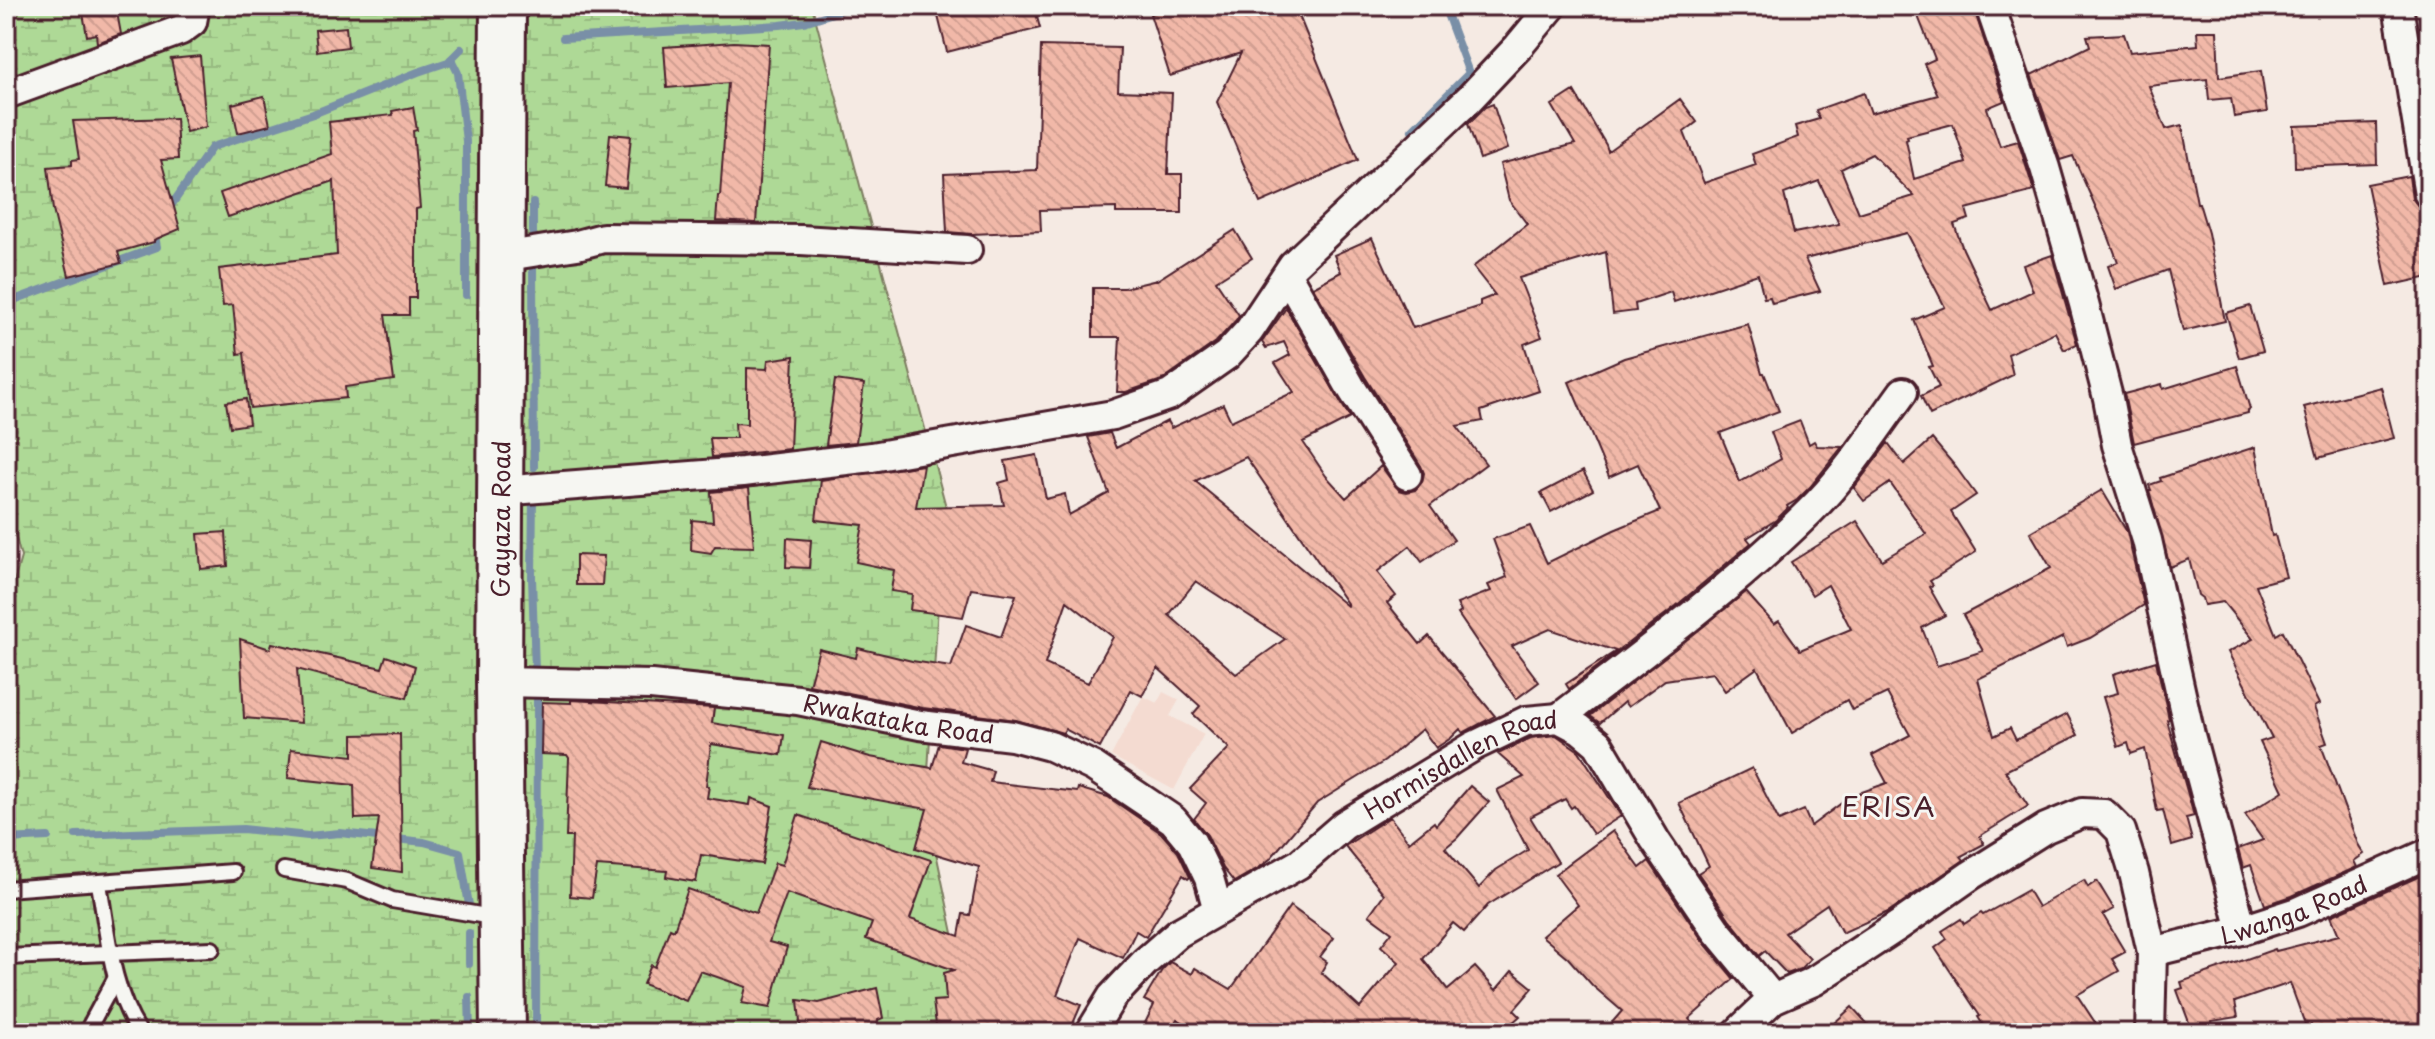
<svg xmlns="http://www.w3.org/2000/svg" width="2435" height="1039" font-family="'Playpen Sans',sans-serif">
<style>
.built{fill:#f4dbd1}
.wetland{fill:url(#wetland-marsh);stroke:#7c7c60;stroke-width:2}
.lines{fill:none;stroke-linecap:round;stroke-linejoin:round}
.stream{stroke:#798fa7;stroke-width:8}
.building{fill:url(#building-back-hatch);stroke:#4a1f2b;stroke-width:2;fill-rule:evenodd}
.service-casing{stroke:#4a1f2b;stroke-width:20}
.minor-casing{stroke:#4a1f2b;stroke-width:34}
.primary-casing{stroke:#4a1f2b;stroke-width:50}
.service{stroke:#f6f6f2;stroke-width:14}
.minor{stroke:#f6f6f2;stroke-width:28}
.primary{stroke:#f6f6f2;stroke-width:44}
.labels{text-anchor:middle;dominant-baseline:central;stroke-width:6;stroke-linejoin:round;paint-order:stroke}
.street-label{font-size:24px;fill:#4a1f2b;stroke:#f6f6f2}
.quarter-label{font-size:28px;letter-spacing:2px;fill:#4a1f2b;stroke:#f6f6f2}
</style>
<defs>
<pattern id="wetland-marsh" width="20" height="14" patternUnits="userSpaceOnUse" patternTransform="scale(2)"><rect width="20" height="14" fill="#aed996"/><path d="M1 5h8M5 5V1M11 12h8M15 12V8" fill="none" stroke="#97ba81"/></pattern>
<pattern id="building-back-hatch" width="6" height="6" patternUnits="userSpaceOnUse" patternTransform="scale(2)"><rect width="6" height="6" fill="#f1b8a8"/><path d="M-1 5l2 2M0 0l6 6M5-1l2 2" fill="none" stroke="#d09e91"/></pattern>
</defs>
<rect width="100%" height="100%" fill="#f5eae3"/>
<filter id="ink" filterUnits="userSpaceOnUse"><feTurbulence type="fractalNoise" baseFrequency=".0125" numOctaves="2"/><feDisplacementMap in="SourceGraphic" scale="16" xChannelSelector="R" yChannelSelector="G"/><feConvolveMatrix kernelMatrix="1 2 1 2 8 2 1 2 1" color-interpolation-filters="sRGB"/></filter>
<g filter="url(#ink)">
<path class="built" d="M1163 692 1179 700 1170 716 1204 734 1174 790 1111 756 1143 696 1157 703Z"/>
<path class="wetland" d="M6 6H812L946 507 943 520 926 805 961 971 1016 1033H6V611L21 557 6 500Z"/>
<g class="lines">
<g class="stream">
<path d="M563 38 780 25 804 22 856 6"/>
<path d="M451 59 458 73 466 141V295"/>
<path d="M1412 130 1469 73 1444 6"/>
<path d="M168 210 212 147 313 114 418 72 448 62 461 49"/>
<path d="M533 238V203"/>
<path d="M533 265 534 467"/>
<path d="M6 303 157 247 154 230"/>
<path d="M533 498 532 577 535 671H542"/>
<path d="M76 835 243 829 308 836 340 833 424 842 460 852 469 905"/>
<path d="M6 839 48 837"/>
<path d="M469 933V964"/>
<path d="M469 997 470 1033"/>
<path d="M536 1033 537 689"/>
</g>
</g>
<g class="building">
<path d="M960 6H1034L1040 28 947 52 937 12Z"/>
<path d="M1175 6H1295L1358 160 1260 203 1217 102 1241 53 1170 76 1150 14Z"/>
<path d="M1928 6H1973L2004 101 1987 108 2000 146 2018 141 2034 191 1966 209 1969 219 1954 224 1963 249 1992 310 2033 291 2023 265 2052 255 2077 344 2064 350 2055 332 2008 354 2013 375 1930 415 1921 396 1939 387 1929 367 1933 366 1914 320 1945 307 1907 233 1805 259 1820 291 1772 303 1770 297 1764 298 1758 274 1674 302 1671 292 1635 304 1636 311 1613 314 1606 252 1519 278 1542 337 1524 344 1539 391 1481 411 1483 421 1457 426 1486 464 1430 506 1454 540 1422 562 1410 546 1377 572 1396 596 1387 603 1420 644 1429 636 1495 716 1463 733 1460 729 1451 738 1436 748 1422 729 1385 761 1317 803 1270 859 1260 867 1234 882 1223 868 1207 835 1194 819 1206 803 1190 789 1229 748 1193 714 1200 706 1158 668 1142 696 1131 690 1100 748 1065 729 1063 733 1016 720 923 708 809 685 819 649 856 658 858 648 912 661 951 667 966 625 1001 637 1016 595 971 589 963 617 910 610 912 594 891 591 894 570 856 562 863 525 816 520 821 480 923 465 916 507 1004 505 999 483 1009 480 1005 461 1037 455 1046 499 1065 494 1069 515 1109 493 1088 437 1110 433 1116 448 1167 421 1171 428 1223 404 1231 421 1294 392 1275 363 1290 355 1284 342 1266 348 1262 342 1286 308 1350 418 1303 442 1326 476 1346 498 1381 466 1399 490 1407 492 1415 490 1422 482 1424 473 1421 466 1365 377 1313 287 1341 272 1334 255 1372 238 1413 328 1480 306V301L1495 295 1473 267 1527 224 1509 200 1500 164 1575 144 1552 105 1574 91 1606 145 1608 151 1680 99 1697 122 1684 132 1704 183 1756 165 1752 154 1798 137 1795 126 1819 119 1816 110 1864 93 1871 113 1938 95 1924 64 1935 59 1916 11ZM1953 124 1966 163 1914 179 1906 140 1908 139 1907 136ZM1872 154 1914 196 1859 213 1841 169ZM1819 181 1839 224 1794 233 1784 194ZM1246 457 1348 605 1347 606 1195 481ZM1196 581 1208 589 1285 639 1236 674 1169 615ZM1067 601 1113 637 1088 683 1045 664Z"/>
<path d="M116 7 121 34 97 43 96 34 87 36 83 13Z"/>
<path d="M346 27 348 47 317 51 315 30Z"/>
<path d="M2197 31H2217L2219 77 2261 71 2267 112 2234 117 2231 98 2209 100 2207 79 2149 86 2166 129 2182 125 2197 203H2199L2208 233 2225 321 2183 331 2168 270 2116 289 2108 266 2118 262 2108 235 2073 156 2060 160 2031 75 2090 46 2087 36 2124 34 2130 52 2198 45Z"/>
<path d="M734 42 769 44 756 223 716 221 718 196H720L728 83 667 88 664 47Z"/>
<path d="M1041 46 1120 48 1118 91 1172 93 1168 174H1182V213H1116V208L1040 210 1041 231 972 234 947 232 944 174 1037 170Z"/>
<path d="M200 56 206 127 186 132 171 59Z"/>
<path d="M264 96 270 125 238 133 232 104Z"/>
<path d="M1493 104 1508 149 1480 159 1468 124 1485 107Z"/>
<path d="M413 107 417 130 413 131 420 208 416 209V298H409V315H385L394 380 345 387 346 398 250 408 244 353 238 354 233 305 223 306 219 269 337 255 334 181 228 217 220 193 332 154 329 122 393 115 392 111Z"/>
<path d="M176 118 178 159 161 160 180 229 154 240V242L118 252 121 263 69 276 53 210 48 167 72 165V160L79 159 73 121Z"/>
<path d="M2376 123 2377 164 2295 167 2294 126Z"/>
<path d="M610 134 631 136 626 188 605 186Z"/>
<path d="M2409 176 2412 198 2419 207 2429 257V277L2388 286 2367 184Z"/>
<path d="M1235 230 1252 258 1216 281 1239 315 1236 320 1216 342 1162 380 1126 392H1117L1120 337H1093V288H1124L1157 280Z"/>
<path d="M2250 306 2263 351 2239 358 2226 313Z"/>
<path d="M1748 324 1762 373H1764L1779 411 1720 433 1740 482 1781 459 1771 432 1800 421 1809 444 1814 441 1817 446 1842 447 1810 487 1797 500 1787 506 1788 508 1776 520 1747 538 1751 543 1738 554 1676 606 1569 689 1566 684 1616 651 1550 629 1512 646 1539 682 1516 699 1458 614 1461 612 1457 604 1491 591 1488 585 1507 577 1493 539 1530 526 1547 563 1614 530 1660 511 1638 464 1609 477 1569 382 1624 358Z"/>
<path d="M794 356 790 449 712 457 710 438H736L735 423 747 424V368L767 369 768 360Z"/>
<path d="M2237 366 2250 409 2248 410V413L2134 443 2124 394 2162 384 2163 389Z"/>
<path d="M835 380 864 384 856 442 826 445Z"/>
<path d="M2381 387 2394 438 2318 458 2304 407Z"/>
<path d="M246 399 249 424 230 427 226 402Z"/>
<path d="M1932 439 1955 466 1976 495 1951 512 1976 552 1930 581 1933 585 1929 587 1945 615 1922 628 1937 666 1983 651 1963 615 2051 568 2030 532 2102 490 2127 532 2144 605 2090 638 2067 647 2063 637 1978 679 1994 736 2010 728 2016 740 2067 714 2078 735 2005 771 2028 806 1980 836 1984 844 1961 856 1964 860 1888 912 1842 933 1827 904 1785 933 1810 959 1800 969 1787 974 1765 951 1759 956 1730 920 1698 873 1709 866 1679 803 1752 768 1779 821 1804 810 1811 826 1851 796 1887 783 1872 755 1910 735 1887 693 1852 710 1847 700 1792 733 1757 668 1725 691 1713 673 1665 680 1628 707 1624 702 1600 723 1590 716 1746 592 1774 624 1779 621 1800 650 1851 629 1828 585 1812 595 1791 562 1857 521 1882 560 1926 534 1890 483 1864 501 1854 488 1888 443 1904 464Z"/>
<path d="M2255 447 2272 536 2275 535 2286 577 2256 585 2276 635 2283 631 2319 704 2314 707 2327 743 2321 745 2358 844 2364 854 2354 861 2357 867 2292 896 2265 905 2251 865 2243 868 2238 849 2263 840 2245 815 2283 791 2260 742 2272 738 2228 652 2253 639 2223 602 2204 605 2202 598 2198 595 2189 559 2170 567 2149 490H2151L2149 485 2161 481 2160 478Z"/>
<path d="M1583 471 1593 490 1551 512 1541 493Z"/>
<path d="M749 488 754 547 715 546 711 553 691 550 692 520 713 522 711 492Z"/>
<path d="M226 532 228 566 201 569 198 534Z"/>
<path d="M787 538 811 540 809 568 786 567Z"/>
<path d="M576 555 604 556 602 585H576Z"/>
<path d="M240 639 270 649 272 643 382 668 386 656 415 666 407 698 297 669 301 723 244 718Z"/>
<path d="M2156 661 2169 719 2167 720 2194 816 2186 818 2192 840 2172 846 2163 810 2157 811 2145 749 2131 754 2128 743 2118 747 2103 697 2118 693 2113 674Z"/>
<path d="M571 700 714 708 712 723 784 735 781 755 711 744 706 786H709L707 798 750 805 751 798 772 806 762 864 701 855 696 882 666 877 667 871 597 866 592 898 570 896 572 837H566L569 758 567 755 541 754 542 702 571 703Z"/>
<path d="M400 734 402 872 372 868 379 818 355 819 354 785 288 778 291 749 353 756V735Z"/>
<path d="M1556 735 1579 751 1621 816 1593 834 1574 806 1571 808 1565 799 1530 817 1558 862 1488 905 1464 932 1453 923 1423 959 1448 990 1475 967 1496 990 1512 971 1533 988 1514 1010 1520 1016 1501 1033H1202L1177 1019 1170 1033H1140L1154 1005 1144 1000 1162 970 1170 962 1192 974 1195 968 1231 989 1290 906 1334 938 1320 957 1327 962 1321 972 1360 1008 1399 962 1381 946 1392 932 1369 915 1384 894 1345 846 1390 817 1409 842 1434 822 1436 825 1470 786 1489 802 1457 838 1445 848 1479 888 1496 870 1528 850 1497 790 1524 777 1498 754 1531 738Z"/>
<path d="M821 742 870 757 932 768 939 744 965 748 961 762 993 771 990 782 1077 792 1078 788 1108 797 1161 833 1178 852 1190 877 1188 879 1183 875 1146 937 1136 931 1123 958 1080 938 1057 995 1081 1005 1069 1033H937L933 1001 946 1000 944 973 954 970 866 939 872 923 787 893 769 942 787 947 770 1008 742 1003 746 987 700 971 686 1001 643 984 651 965 655 967 670 928 674 930 688 889 756 913 775 863 782 865 798 815 931 860 910 919 959 936 963 914 970 915 979 867 916 848 927 809 807 787Z"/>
<path d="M1613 831 1640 868 1649 861 1702 940 1734 979 1689 1019 1701 1033H1603L1622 1011 1593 986 1568 958 1542 936 1578 905 1555 874Z"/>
<path d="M2429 872V1004L2424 1005 2429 1033H2314L2311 1025 2306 1027 2290 983 2235 1002 2238 1017 2212 1021 2215 1033H2193L2177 990 2183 988 2181 982 2275 949 2276 951 2339 935 2331 916Z"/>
<path d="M2084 880 2088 887 2097 881 2114 909 2103 915 2125 952 2112 959 2119 971 2077 995 2102 1033H2044L2037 1022 2020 1033H1988L1978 1017 1980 1016 1935 948 1947 939 1942 931 1961 919 1964 924 1981 913 1983 915 2028 890 2038 907Z"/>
<path d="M877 988 883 1018 878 1020 877 1033H801L798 1000 819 1003Z"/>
<path d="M1852 1007 1876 1033H1823Z"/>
</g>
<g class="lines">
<g class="service-casing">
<g id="service">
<path d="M284 870 347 881 392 900 498 918"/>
<path d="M99 884C108 935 111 989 140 1033"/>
<path d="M6 889 233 872"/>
<path d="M6 957 212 949"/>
<path d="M86 1033 115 979"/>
</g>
</g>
<g class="minor-casing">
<g id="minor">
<path d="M1990 6 2045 168 2084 304 2108 398 2117 445 2147 540 2190 735 2242 930"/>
<path d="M2398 6 2429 194"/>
<path d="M6 94 181 30 192 22 195 6"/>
<path d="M501 257 577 245 603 238 801 240 967 250"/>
<path d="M1287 275 1350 386 1407 475"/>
<path d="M500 491 743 472 872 457 1113 415 1170 395 1227 355 1249 331 1293 265 1469 99 1518 47 1552 6"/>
<path id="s1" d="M499 682 651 685 798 700 920 725 1012 736 1050 746 1094 767 1173 820 1192 843 1209 878 1218 910"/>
<path d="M1559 718C1644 653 1732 588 1809 512 1845 477 1873 433 1903 392"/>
<path id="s2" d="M2152 952 2242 930 2298 912 2429 853"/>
<path id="s3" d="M1090 1033 1112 997 1146 961 1178 933 1299 864 1344 825 1474 746 1526 721 1559 718 1580 729 1598 744 1655 840 1716 930 1773 999"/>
<path d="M1737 1033 1773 999 1814 981 1898 926 1971 875 2046 828 2082 813 2104 814 2121 831 2134 873 2152 952 2150 1033"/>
</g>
</g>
<g class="primary-casing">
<g id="primary">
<path id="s4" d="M503 1033 499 682 503 6"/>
</g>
</g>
<use href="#service" class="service"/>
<use href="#minor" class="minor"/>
<use href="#primary" class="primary"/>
</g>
</g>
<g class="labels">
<g class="street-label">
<text stroke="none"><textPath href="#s4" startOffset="514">Gayaza Road</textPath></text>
<text stroke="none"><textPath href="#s1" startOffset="402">Rwakataka Road</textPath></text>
<text stroke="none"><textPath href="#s3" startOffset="466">Hormisdallen Road</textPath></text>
<text stroke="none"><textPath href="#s2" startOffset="148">Lwanga Road</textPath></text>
</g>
<g class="quarter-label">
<text x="1889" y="805">ERISA</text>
</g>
</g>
<rect width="2435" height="1039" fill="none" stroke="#f6f6f2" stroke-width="32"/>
<rect x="16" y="16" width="2403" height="1007" fill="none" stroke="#4a1f2b" stroke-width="3" filter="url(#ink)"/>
</svg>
